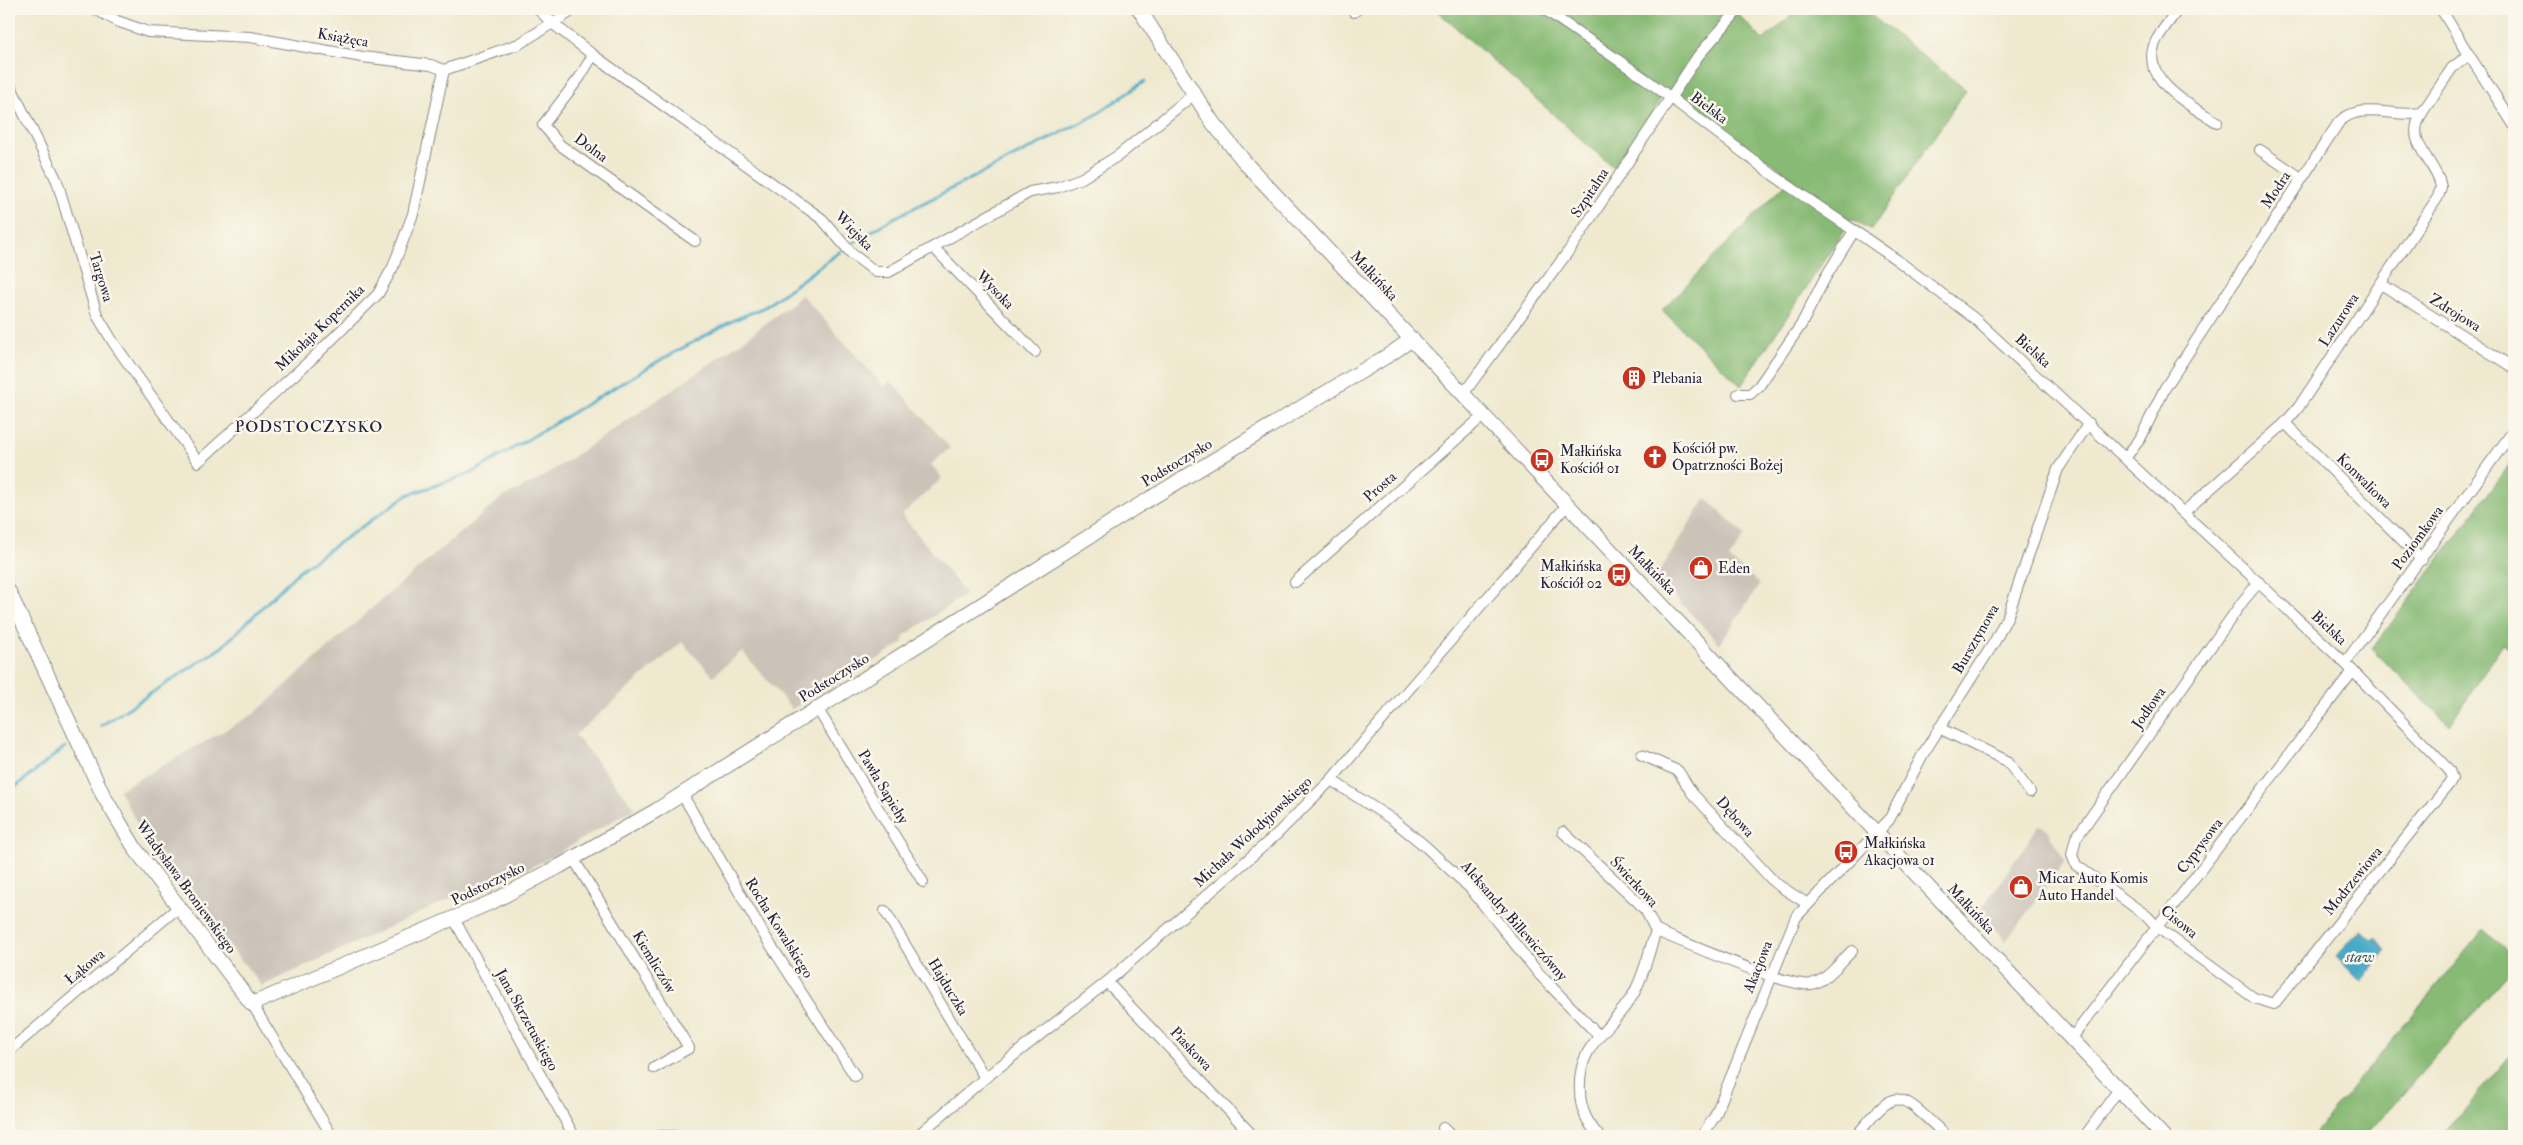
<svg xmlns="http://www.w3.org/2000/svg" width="2523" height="1145" font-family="'IM FELL Double Pica',serif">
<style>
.industrial{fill:#cbc2b8}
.forest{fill:#87ba74;stroke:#546e58}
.water{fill:#48aac7;stroke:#356681}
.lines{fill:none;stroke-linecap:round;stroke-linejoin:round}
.stream{stroke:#48aac7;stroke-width:3}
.street-casing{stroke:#888685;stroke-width:12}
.secondary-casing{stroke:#888685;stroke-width:16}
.street{stroke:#fff;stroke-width:10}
.secondary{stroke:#fff;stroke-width:14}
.rail-casing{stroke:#22223b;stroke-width:5}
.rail{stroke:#fbf7ec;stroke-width:3;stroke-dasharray:9;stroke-linecap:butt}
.labels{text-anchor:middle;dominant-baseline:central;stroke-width:5;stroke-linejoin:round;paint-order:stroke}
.street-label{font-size:15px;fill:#22223b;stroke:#fbf7ec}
.poi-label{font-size:15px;fill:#22223b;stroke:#fbf7ec;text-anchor:start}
.neighbourhood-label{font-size:16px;letter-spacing:1px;fill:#22223b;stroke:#fbf7ec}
.water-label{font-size:16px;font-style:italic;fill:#315873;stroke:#fbf7ec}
</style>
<rect width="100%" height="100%" fill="#fbf7ec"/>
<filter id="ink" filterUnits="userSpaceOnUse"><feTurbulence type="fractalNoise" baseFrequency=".02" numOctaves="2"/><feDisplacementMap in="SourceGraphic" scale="10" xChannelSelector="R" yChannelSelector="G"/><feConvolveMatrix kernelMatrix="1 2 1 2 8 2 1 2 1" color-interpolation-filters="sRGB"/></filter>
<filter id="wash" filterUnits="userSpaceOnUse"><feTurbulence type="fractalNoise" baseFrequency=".0096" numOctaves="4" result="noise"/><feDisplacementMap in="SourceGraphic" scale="20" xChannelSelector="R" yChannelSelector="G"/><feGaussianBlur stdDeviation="1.12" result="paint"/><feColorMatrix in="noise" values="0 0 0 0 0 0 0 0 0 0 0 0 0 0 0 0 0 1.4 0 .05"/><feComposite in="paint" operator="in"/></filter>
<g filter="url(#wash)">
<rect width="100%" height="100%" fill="#efe9cf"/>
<g class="industrial">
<path d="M802 295 884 387 891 381 950 448 931 464 942 478 902 515 966 594 904 636 903 643 824 693 821 691 792 709 742 651 713 676 682 642 575 735 635 808 551 857 470 898 465 892 262 986 151 849 119 790 254 714 379 602 500 499 538 480 631 418 747 338Z"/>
<path d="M1706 498 1745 535 1729 559 1760 584 1720 644 1656 577Z"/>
<path d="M2039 825 2046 828 2065 861 2006 941 1979 913Z"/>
</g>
<g class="forest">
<path d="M1435 9H1733L1763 40 1799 9H1863L1966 90 1871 230 1852 219 1741 386 1662 310 1792 177 1666 90 1618 172Z"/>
<path d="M2514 459V651L2503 643 2449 725 2372 649Z"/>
<path d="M2484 929 2514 957V967L2366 1136H2312Z"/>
<path d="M2514 1051V1130L2509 1136H2442Z"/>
</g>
<path class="water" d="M2361 930 2372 940 2375 937 2386 951 2361 982 2336 957Z"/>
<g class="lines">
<g class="stream">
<path d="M853 243 890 220 1094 116 1145 81"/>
<path d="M101 726 222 647 300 570 407 495 472 473 657 362 734 320 765 307 841 251"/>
<path d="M9 792 65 747"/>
</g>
</g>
</g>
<g filter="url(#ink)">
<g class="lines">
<g class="street-casing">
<g id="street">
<path d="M95 9 117 21 148 32 250 37 362 57 431 65 444 70 519 44 575 9"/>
<path d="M538 9 552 23 593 55 822 219 852 254 876 272H889L1030 192 1058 187 1082 178 1119 155 1194 94"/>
<path d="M1544 9 1647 80 1773 175 1897 260 1975 319 2345 663 2449 770 2452 779 2449 784 2274 1004 2254 998 2157 927 2147 916 2076 865 2072 855 2076 838 2243 601 2259 582"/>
<path d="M2178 9C2171 19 2162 30 2156 41 2137 78 2192 107 2217 122"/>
<path d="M1354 12 1357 9"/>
<path d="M593 55 580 77 543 125 560 145 695 241"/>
<path d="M2469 55 2514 125"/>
<path d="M9 83 57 181 97 315 113 342 198 462 314 357 378 294 393 267 413 214 444 70"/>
<path d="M2260 150 2301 178"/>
<path d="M934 248 1035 352"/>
<path d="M2381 284 2514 368"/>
<path d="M1464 393 1573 245 1698 56 1739 9"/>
<path d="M1738 394H1750L1759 386 1801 325 1825 278 1854 231"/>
<path d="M2285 423 2422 560"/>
<path d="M2126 457 2140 439 2165 388 2339 122C2361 101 2394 118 2422 113L2452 68 2469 55 2441 9"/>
<path d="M2184 512 2285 423 2298 408 2438 197 2441 187 2439 180C2429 155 2405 140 2422 113"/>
<path d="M1295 582 1484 415"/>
<path d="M2345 663 2514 430"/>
<path d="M817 708 923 882"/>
<path d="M1939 728 2007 761 2030 792"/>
<path d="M1642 755 1678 771 1692 793 1775 883 1806 903"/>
<path d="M1331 780 1393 820 1425 846 1470 888 1540 975 1598 1035"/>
<path d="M682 794 763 933 855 1076"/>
<path d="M1563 832 1637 901 1646 911 1656 931C1682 941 1790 989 1811 984 1827 981 1840 962 1852 951"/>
<path d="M573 858 689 1048 654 1068"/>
<path d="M885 911 985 1078"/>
<path d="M454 919 574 1136"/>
<path d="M1107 982 1253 1136"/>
<path d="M252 1004 332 1136"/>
<path d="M2071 1039 2353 671"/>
<path d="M9 1051 180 906"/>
<path d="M1443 1128 1451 1136"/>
<path d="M659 1136H673"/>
<path d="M917 1136 985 1078 1107 982 1276 835 1331 780 1567 505"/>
<path d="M1599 1136C1588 1124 1580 1108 1580 1091 1577 1041 1613 1031 1634 993 1644 975 1649 951 1656 931"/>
<path d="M1702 1136 1715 1116 1796 917 1889 820 1923 754 1995 641 2008 615 2058 469 2089 423"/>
<path d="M1856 1136C1897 1087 1896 1089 1942 1132"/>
<path d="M2085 1136 2119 1089"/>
</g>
</g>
<g class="secondary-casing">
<g id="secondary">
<path d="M1139 9 1213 123 1248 166 2163 1136"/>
<path d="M9 592 103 795 136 850 252 1004 494 901 560 866 657 810 1131 510 1392 353 1412 339"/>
</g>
</g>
<use href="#street" class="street"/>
<use href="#secondary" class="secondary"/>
<g class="rail-casing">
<path id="rail" d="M2511 9 2514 14"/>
</g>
<use href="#rail" class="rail"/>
</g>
</g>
<defs>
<g id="building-disc" transform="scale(1.25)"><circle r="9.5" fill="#c8321e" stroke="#fbf7ec"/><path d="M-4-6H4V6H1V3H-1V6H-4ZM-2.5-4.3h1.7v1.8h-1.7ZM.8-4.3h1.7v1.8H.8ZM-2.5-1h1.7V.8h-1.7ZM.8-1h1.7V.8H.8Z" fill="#fff"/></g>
<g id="church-disc" transform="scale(1.25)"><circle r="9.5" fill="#c8321e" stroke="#fbf7ec"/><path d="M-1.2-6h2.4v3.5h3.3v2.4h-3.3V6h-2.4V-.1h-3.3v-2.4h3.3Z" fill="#fff"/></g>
<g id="bus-disc" transform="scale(1.25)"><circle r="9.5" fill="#c8321e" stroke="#fbf7ec"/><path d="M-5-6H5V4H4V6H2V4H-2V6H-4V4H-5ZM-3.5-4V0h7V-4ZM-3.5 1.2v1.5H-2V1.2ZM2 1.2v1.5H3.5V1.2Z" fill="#fff"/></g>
<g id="shop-disc" transform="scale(1.25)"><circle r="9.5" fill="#c8321e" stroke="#fbf7ec"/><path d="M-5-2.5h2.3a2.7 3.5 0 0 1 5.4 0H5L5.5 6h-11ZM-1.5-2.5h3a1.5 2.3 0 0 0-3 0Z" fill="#fff"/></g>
</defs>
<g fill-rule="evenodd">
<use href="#building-disc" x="1634" y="378"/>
<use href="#church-disc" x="1655" y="457"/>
<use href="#bus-disc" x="1542" y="460"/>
<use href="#shop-disc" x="1701" y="568"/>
<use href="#bus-disc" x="1619" y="575"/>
<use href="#bus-disc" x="1846" y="852"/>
<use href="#shop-disc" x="2021" y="887"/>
</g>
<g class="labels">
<g class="street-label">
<text transform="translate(343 38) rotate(10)">Książęca</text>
<text transform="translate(1709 108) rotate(37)">Bielska</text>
<text transform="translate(591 148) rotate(36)">Dolna</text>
<text transform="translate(2276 190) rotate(-57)">Modra</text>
<text transform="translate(1590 193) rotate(-57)">Szpitalna</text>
<text transform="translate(854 231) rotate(46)">Wiejska</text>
<text transform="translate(1374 276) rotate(47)">Małkińska</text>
<text transform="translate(101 277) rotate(73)">Targowa</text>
<text transform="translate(995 290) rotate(46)">Wysoka</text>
<text transform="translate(2455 313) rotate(32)">Zdrojowa</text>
<text transform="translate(2339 320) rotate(-57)">Lazurowa</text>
<text transform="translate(320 328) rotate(-44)">Mikołaja Kopernika</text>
<text transform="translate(2033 351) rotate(42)">Bielska</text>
<text transform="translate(1177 463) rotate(-31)">Podstoczysko</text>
<text transform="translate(2364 481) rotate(45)">Konwaliowa</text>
<text transform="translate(1380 487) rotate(-41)">Prosta</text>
<text transform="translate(2418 538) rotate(-54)">Poziomkowa</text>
<text transform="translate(1652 570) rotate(46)">Małkińska</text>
<text transform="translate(2329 628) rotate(43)">Bielska</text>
<text transform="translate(1976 639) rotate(-60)">Bursztynowa</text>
<text transform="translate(834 678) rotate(-32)">Podstoczysko</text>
<text transform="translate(2149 708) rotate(-55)">Jodłowa</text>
<text transform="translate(883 787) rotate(59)">Pawła Sapiehy</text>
<text transform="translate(1735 817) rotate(48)">Dębowa</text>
<text transform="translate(1253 832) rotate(-43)">Michała Wołodyjowskiego</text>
<text transform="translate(2200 846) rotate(-53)">Cyprysowa</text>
<text transform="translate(2353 881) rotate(-51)">Modrzewiowa</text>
<text transform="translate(1634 882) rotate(47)">Świerkowa</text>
<text transform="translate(488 884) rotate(-26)">Podstoczysko</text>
<text transform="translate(186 887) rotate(54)">Władysława Broniewskiego</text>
<text transform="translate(1971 909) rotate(47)">Małkińska</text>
<text transform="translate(1514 921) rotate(49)">Aleksandry Billewiczówny</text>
<text transform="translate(2179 922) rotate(39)">Cisowa</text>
<text transform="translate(779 928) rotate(58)">Rocha Kowalskiego</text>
<text transform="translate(654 962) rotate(59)">Kiemliczów</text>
<text transform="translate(85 967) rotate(-40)">Łąkowa</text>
<text transform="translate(1758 967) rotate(-68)">Akacjowa</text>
<text transform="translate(948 987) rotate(59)">Hajduczka</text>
<text transform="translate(527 1020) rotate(61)">Jana Skrzetuskiego</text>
<text transform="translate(1191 1049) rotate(47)">Piaskowa</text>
</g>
<g class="poi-label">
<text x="1652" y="378">Plebania</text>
<text x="1672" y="448">Kościół pw.<tspan x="1672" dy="17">Opatrzności Bożej</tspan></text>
<text x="1560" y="451">Małkińska<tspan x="1560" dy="17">Kościół 01</tspan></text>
<text x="1602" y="566" text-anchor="end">Małkińska<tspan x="1602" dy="17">Kościół 02</tspan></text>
<text x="1718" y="568">Eden</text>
<text x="1864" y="843">Małkińska<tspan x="1864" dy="17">Akacjowa 01</tspan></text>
<text x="2038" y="878">Micar Auto Komis<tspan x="2038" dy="17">Auto Handel</tspan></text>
</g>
<g class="neighbourhood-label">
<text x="309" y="427">PODSTOCZYSKO</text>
</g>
<g class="water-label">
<text x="2360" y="957">staw</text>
</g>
</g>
<rect width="2523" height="1145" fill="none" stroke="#fbf7ec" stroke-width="30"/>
</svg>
